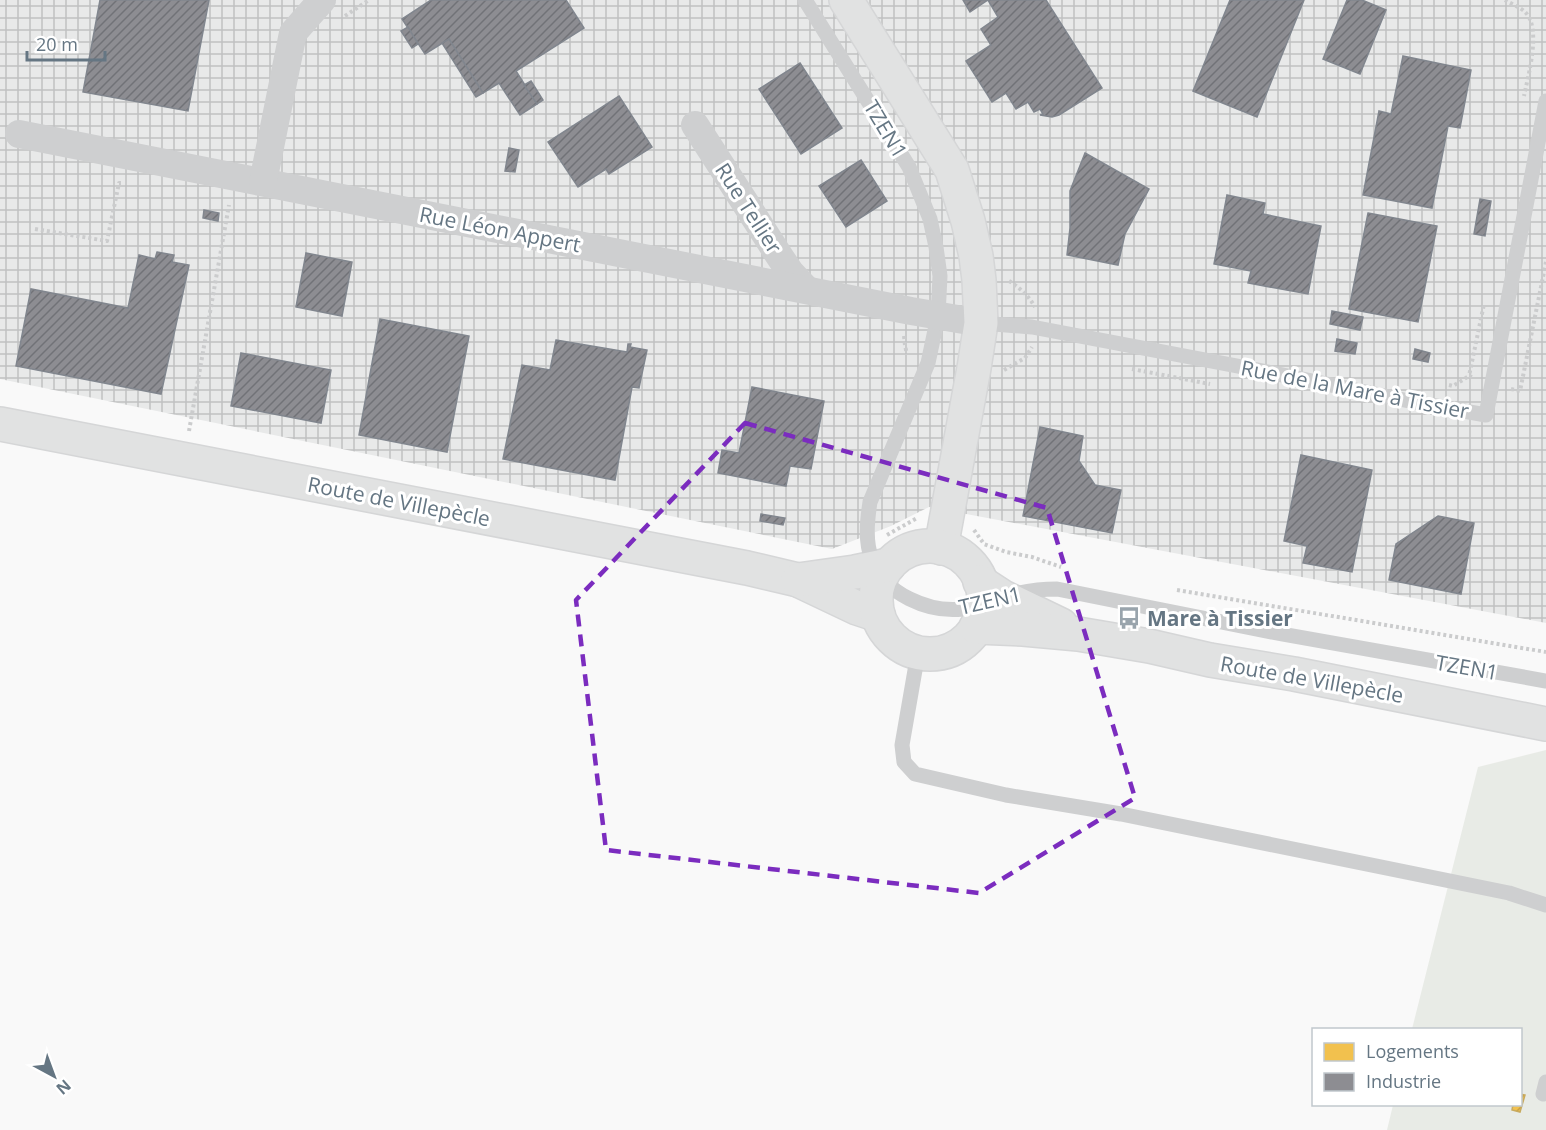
<svg xmlns="http://www.w3.org/2000/svg" width="1546" height="1130" font-family="'Open Sans',sans-serif">
<style>
.industrial{fill:url(#industrial-grid)}
.green{fill:#e8ebe6}
.homes{fill:url(#homes-hatch);stroke:#c8aa5e;stroke-width:1.5}
.industry{fill:url(#industry-hatch);stroke:#81868e;stroke-width:1.5}
.lines{fill:none;stroke-linecap:round;stroke-linejoin:round}
.secondary-casing{stroke:#d5d6d7;stroke-width:36}
.path{stroke:#cbcccd;stroke-width:4;stroke-dasharray:3 3;stroke-linecap:butt}
.lane{stroke:#cecfd0;stroke-width:15}
.street{stroke:#cecfd0;stroke-width:28}
.secondary{stroke:#e1e2e2;stroke-width:33}
.marked{fill:none;stroke:#7b2cbf;stroke-width:4.5;stroke-dasharray:12 8;stroke-linejoin:round}
.labels{text-anchor:middle;dominant-baseline:central;stroke-width:6;stroke-linejoin:round;paint-order:stroke}
.street-label{font-size:21px;fill:#657683;stroke:#fff}
.poi-label{font-size:21px;font-weight:bold;fill:#657683;stroke:#fff;text-anchor:start}
</style>
<defs>
<pattern id="industrial-grid" width="8" height="8" patternUnits="userSpaceOnUse" patternTransform="scale(1.5)"><rect width="8" height="8" fill="#e8e9e9"/><path d="M0 4h8M4 0v8" fill="none" stroke="#c0c1c2"/></pattern>
<pattern id="homes-hatch" width="6" height="6" patternUnits="userSpaceOnUse" patternTransform="scale(1.5)"><rect width="6" height="6" fill="#f2c14e"/><path d="M-1 1l2-2M0 6l6-6M5 7l2-2" fill="none" stroke="#c8a146"/></pattern>
<pattern id="industry-hatch" width="6" height="6" patternUnits="userSpaceOnUse" patternTransform="scale(1.5)"><rect width="6" height="6" fill="#8d8d92"/><path d="M-1 1l2-2M0 6l6-6M5 7l2-2" fill="none" stroke="#717277"/></pattern>
</defs>
<rect width="100%" height="100%" fill="#f9f9f9"/>
<path class="industrial" d="M0 0H1546V623L929 507 891 526 832 549 0 379Z"/>
<path class="green" d="M1546 750V1130H1387L1393 1105 1520 1104V1030L1412 1029 1478 767Z"/>
<path class="homes" d="M1520 1094 1525 1095 1520 1112 1512 1110 1513 1104H1520Z"/>
<g class="industry">
<path d="M100 0H209L188 111 83 92Z"/>
<path d="M431 0H566L584 28 516 71 537 104 520 115 499 83 483 93 449 39 425 54 402 19Z"/>
<path d="M963 0H1046L1102 88 1059 115 1052 117 1040 115 1043 114 1040 109 1034 112 1028 102 1016 109 1006 93 992 102 966 61 991 45 981 29 998 17 988 0 970 12Z"/>
<path d="M1230 0H1304L1257 117 1193 91Z"/>
<path d="M1347 0H1362L1386 10 1360 74 1323 59Z"/>
<path d="M408 27 418 44 412 48 401 31Z"/>
<path d="M449 39 483 93 476 97 442 43Z"/>
<path d="M1403 56 1471 70 1460 128 1448 126 1432 208 1363 195 1379 111 1391 114Z"/>
<path d="M800 63 842 128 801 154 759 89Z"/>
<path d="M531 81 543 100 537 104 524 85Z"/>
<path d="M619 96 652 147 609 174 606 169 578 187 548 142Z"/>
<path d="M509 148 519 150 515 172 505 171Z"/>
<path d="M1085 153 1149 189 1125 234 1118 265 1067 255 1070 228V191Z"/>
<path d="M861 160 887 201 846 227 819 186Z"/>
<path d="M1227 195 1265 203 1263 214 1321 226 1308 294 1248 283 1251 271 1214 264Z"/>
<path d="M1480 199 1491 201 1485 236 1474 234Z"/>
<path d="M204 210 219 213 218 221 203 218Z"/>
<path d="M1368 213 1437 226 1418 322 1349 309Z"/>
<path d="M157 252 174 255 172 262 189 265 161 394 16 366 31 289 128 308 139 255 155 259Z"/>
<path d="M306 253 352 262 342 316 296 307Z"/>
<path d="M1332 311 1363 317 1360 330 1330 324Z"/>
<path d="M380 319 469 336 447 452 359 435Z"/>
<path d="M1337 339 1357 343 1355 354 1335 351Z"/>
<path d="M556 340 627 352 628 344H631L630 347 647 350 639 388 632 387 615 480 503 459 522 365 550 370Z"/>
<path d="M1415 349 1430 353 1428 362 1413 359Z"/>
<path d="M241 353 331 370 321 423 231 406Z"/>
<path d="M752 387 824 401 811 469 790 466 786 486 718 473 722 450 739 453Z"/>
<path d="M1040 427 1083 436 1079 461 1095 485 1121 490 1112 533 1023 516Z"/>
<path d="M1301 455 1372 470 1352 572 1303 563 1307 546 1284 541Z"/>
<path d="M761 514 785 518 783 525 760 521Z"/>
<path d="M1438 516 1474 523 1461 594 1389 580 1396 544Z"/>
</g>
<g class="lines">
<g class="secondary-casing">
<g id="secondary">
<path d="M846 0 952 170 968 221 976 256 979 280 981 323 974 368 941 548"/>
<path d="M0 424 747 568 798 580 857 608 878 615"/>
<circle cx="930" cy="600" r="54"/>
<path d="M798 580 855 572 889 565"/>
<path d="M980 582 1003 597 1061 625"/>
<path d="M976 627 1023 629 1078 634 1149 646 1210 660 1294 674 1546 724"/>
</g>
</g>
<g class="path">
<path d="M1505 0C1511 4 1520 7 1525 12 1542 28 1528 76 1524 96"/>
<path d="M345 16 369 0"/>
<path d="M35 229 107 241 119 183H121"/>
<path d="M1009 281C1020 288 1028 295 1035 307"/>
<path d="M904 336 905 345 907 355"/>
<path d="M1132 369 1210 384"/>
<path d="M1004 370 1025 358 1032 347"/>
<path d="M1472 377 1469 376 1484 304"/>
<path d="M1449 385 1453 386 1469 376"/>
<path d="M1511 389 1520 391 1546 262"/>
<path d="M189 431 229 205"/>
<path d="M974 530 984 544 1006 552 1032 557 1061 567"/>
<path d="M887 535 917 518"/>
<path d="M1177 590 1546 652"/>
</g>
<g class="lane">
<path d="M805 0 909 167 930 219 936 247 940 276 938 316 928 363 870 502C867 522 865 541 872 560 884 594 929 613 963 609 976 607 990 601 1002 597 1020 592 1038 589 1057 589L1282 634 1546 681"/>
<path d="M981 323 1032 327 1253 369 1419 403 1486 415 1546 101"/>
<path d="M918 653 902 745 904 762 915 774 1006 795 1121 814 1509 893 1546 905"/>
<path d="M1543 1094 1546 1082"/>
</g>
<g class="street">
<path d="M695 125 780 257 790 272 806 289"/>
<path d="M19 134 911 311 981 323"/>
<path d="M263 182 293 33 322 0"/>
</g>
<use href="#secondary" class="secondary"/>
</g>
<path class="marked" d="M745 423 1047 508 1135 798 979 893 606 850 576 600Z"/>
<defs>
<g id="bus-bare" transform="scale(1.8)"><path d="M-5-6H5V4H4V6H2V4H-2V6H-4V4H-5ZM-3.5-4V0h7V-4ZM-3.5 1.2v1.5H-2V1.2ZM2 1.2v1.5H3.5V1.2Z" fill="#99a4ac" stroke="#fff" stroke-width="2.5" paint-order="stroke"/></g>
</defs>
<g fill-rule="evenodd">
<use href="#bus-bare" x="1129" y="618"/>
</g>
<g class="labels">
<g class="street-label">
<text transform="translate(886 129) rotate(59)">TZEN1</text>
<text transform="translate(749 208) rotate(57)">Rue Tellier</text>
<text transform="translate(500 229) rotate(11)">Rue Léon Appert</text>
<text transform="translate(1355 389) rotate(11)">Rue de la Mare à Tissier</text>
<text transform="translate(399 501) rotate(11)">Route de Villepècle</text>
<text transform="translate(990 600) rotate(-13)">TZEN1</text>
<text transform="translate(1467 667) rotate(10)">TZEN1</text>
<text transform="translate(1312 679) rotate(10)">Route de Villepècle</text>
</g>
<g class="poi-label">
<text x="1147" y="618">Mare à Tissier</text>
</g>
</g>
<rect x="1312" y="1028" width="210" height="78" fill="#ffffff" stroke="#c1c8cd" stroke-width="1.5"/>
<rect x="1324" y="1043" width="30" height="18" fill="#f2c14e" stroke="#c1c8cd" stroke-width="1.5"/>
<text x="1366" y="1058" font-size="18" fill="#657683">Logements</text>
<rect x="1324" y="1073" width="30" height="18" fill="#8d8d92" stroke="#c1c8cd" stroke-width="1.5"/>
<text x="1366" y="1088" font-size="18" fill="#657683">Industrie</text>
<g transform="translate(54 1076) rotate(139)" stroke="#ffffff" stroke-width="4.5" paint-order="stroke">
<path d="M0-4.5L10 22L0 15L-10 22Z" fill="#657683"/>
<text y="-9" font-size="16" font-weight="bold" text-anchor="middle" fill="#657683">N</text>
</g>
<path d="M27 51v9h78v-9" fill="none" stroke="#657683" stroke-width="3"/>
<text x="36" y="51" font-size="18" fill="#657683" stroke="#ffffff" stroke-width="4.5" paint-order="stroke">20 m</text>
</svg>
